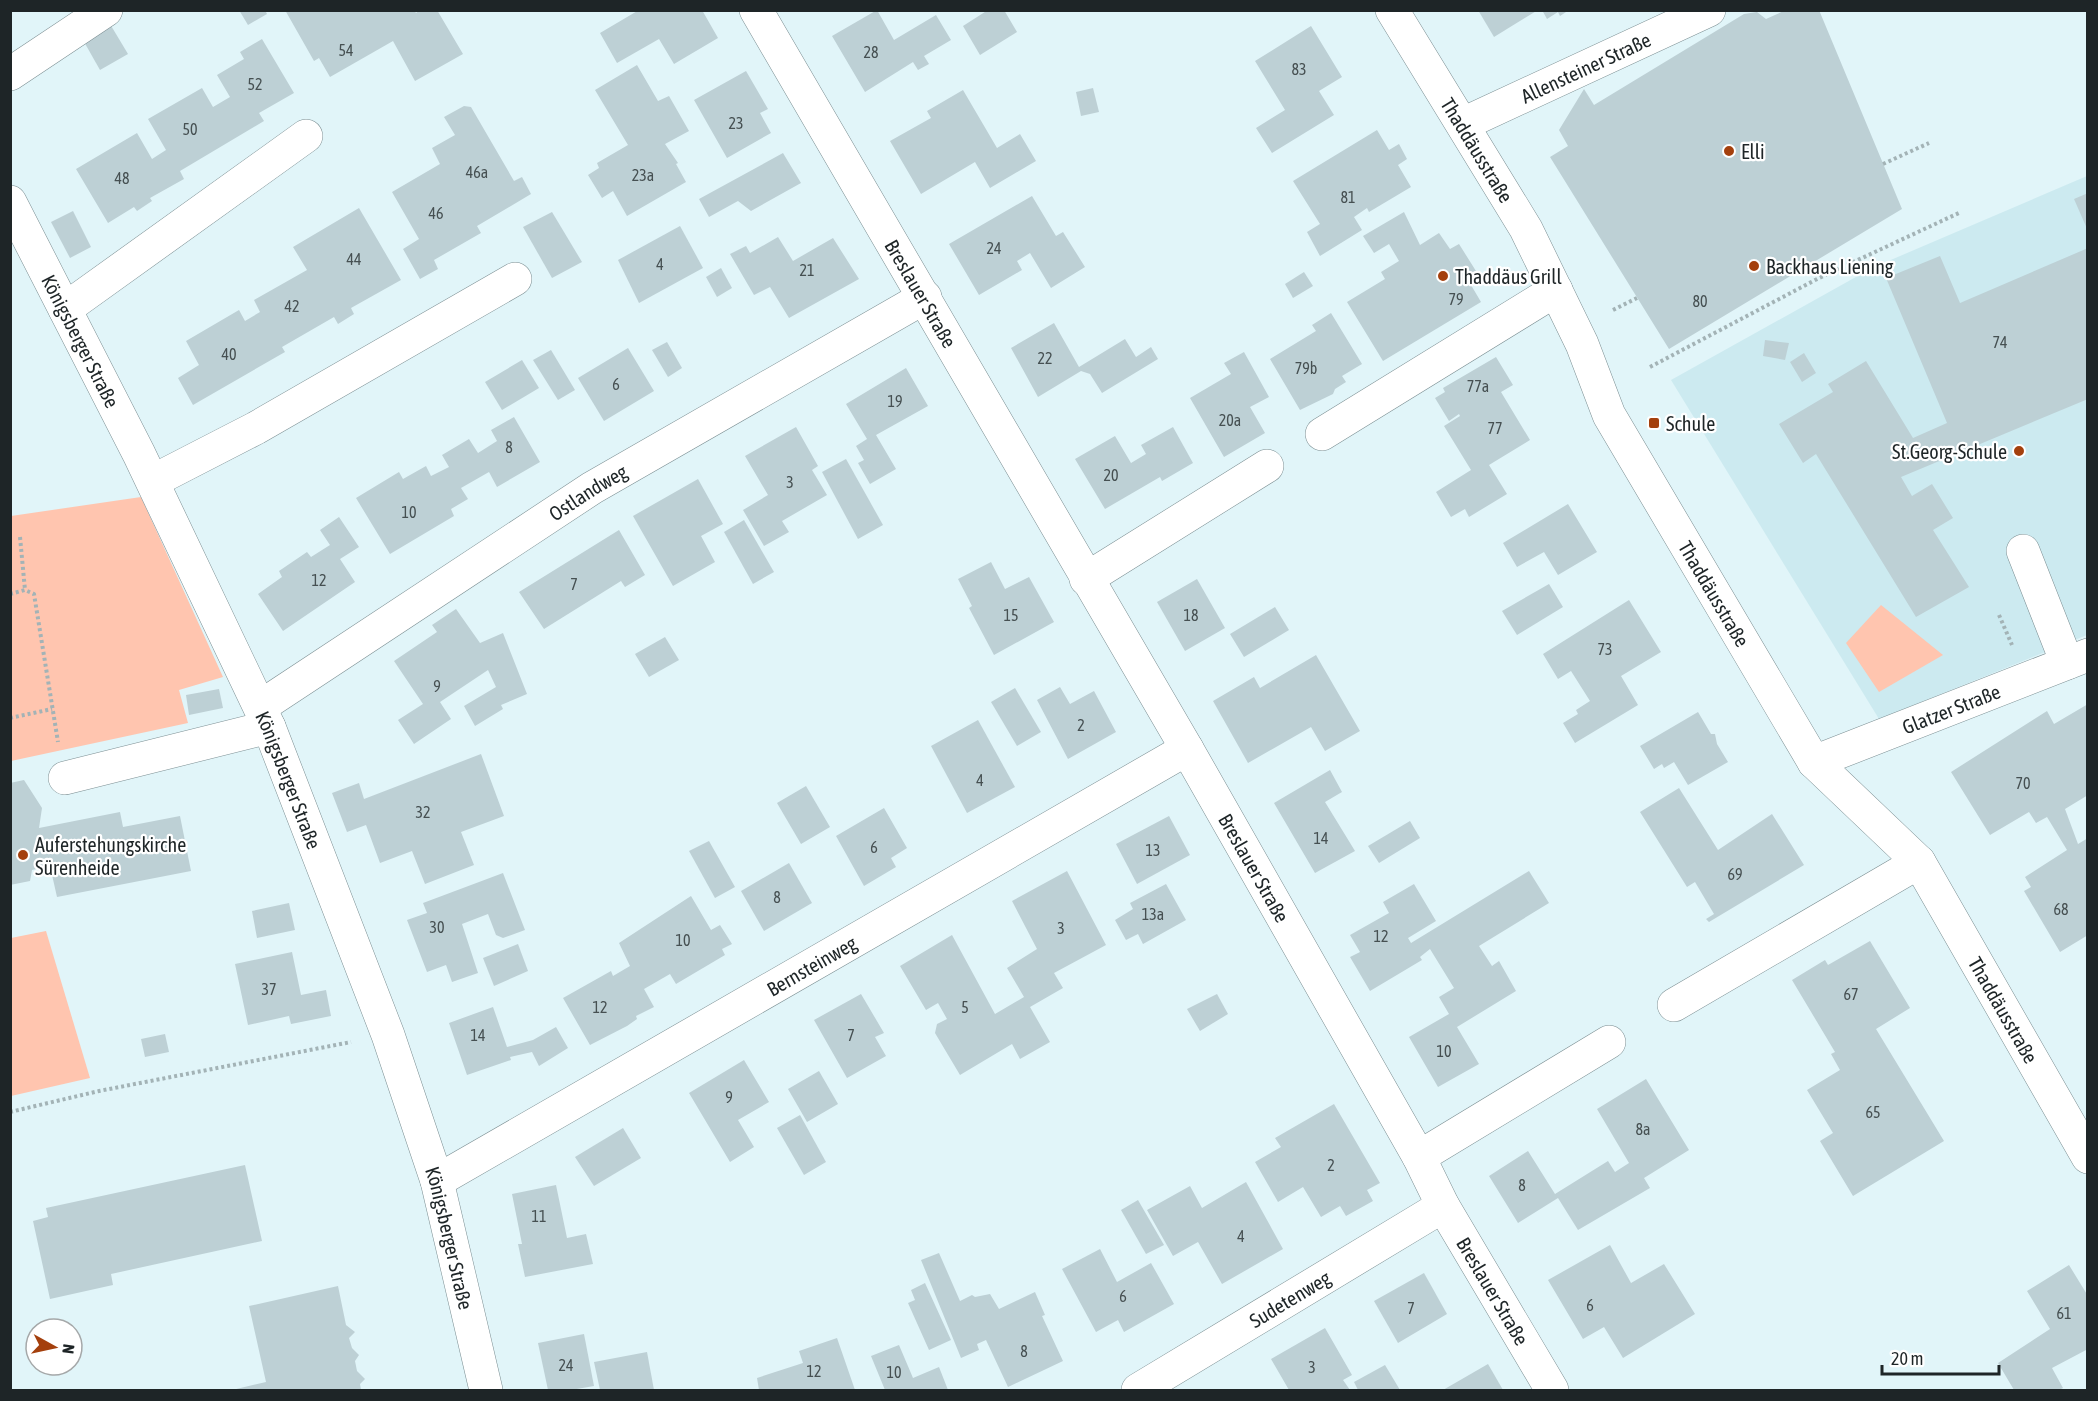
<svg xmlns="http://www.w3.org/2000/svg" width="2098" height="1401" font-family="'Asap Condensed',sans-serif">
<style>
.built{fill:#cceaf0}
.green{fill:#ffc5af}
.building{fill:#bdd0d5}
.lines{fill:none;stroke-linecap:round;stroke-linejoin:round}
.minor-casing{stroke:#7c8f93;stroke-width:34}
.path{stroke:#a3b3b6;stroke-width:4;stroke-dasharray:3 3;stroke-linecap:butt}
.minor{stroke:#fff;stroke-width:33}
.poi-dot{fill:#a4400d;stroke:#fff;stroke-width:2}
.labels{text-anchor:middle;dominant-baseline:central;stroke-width:4.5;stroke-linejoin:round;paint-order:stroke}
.number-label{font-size:16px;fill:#465052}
.street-label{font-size:20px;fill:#1e2527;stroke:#fff}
.poi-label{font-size:20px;fill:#1e2527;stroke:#fff;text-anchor:start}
</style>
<rect width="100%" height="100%" fill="#e1f5f9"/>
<path class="built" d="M2087 176V635L1879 719 1671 380 1872 268Z"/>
<g class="green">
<path d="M141 497 223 677 179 690 188 723 11 761V516Z"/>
<path d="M1881 605 1943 655 1879 692 1846 643Z"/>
<path d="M46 931 90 1078 11 1096V938Z"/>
</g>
<g class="building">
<path d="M239 10H265L267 14 248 25Z"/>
<path d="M285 10H414L416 13 420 10H437L463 54 415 81 393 41 330 77 319 58 314 61Z"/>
<path d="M639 10H702L718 38 674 64 659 39 617 63 600 33Z"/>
<path d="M877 10 894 40 936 15 951 40 924 56 929 64 918 70 913 62 865 92 832 36Z"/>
<path d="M988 10H1004L1017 32 980 55 963 26Z"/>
<path d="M1478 10H1538L1494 37Z"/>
<path d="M1542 10H1569L1560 16 1558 12 1547 19Z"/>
<path d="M1786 10H1819L1902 209 1669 349 1550 157 1568 146 1559 130 1584 89 1594 105 1744 14 1757 12 1766 19Z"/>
<path d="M110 24 128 54 100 70 83 40Z"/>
<path d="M1311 26 1342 77 1319 91 1334 115 1272 153 1256 128 1285 110 1255 61Z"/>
<path d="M262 39 294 93 259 113 264 121 180 171 184 179 150 198 152 201 137 211 134 207 108 223 76 169 137 133 152 159 166 150 148 119 202 88 213 107 230 97 217 75 244 59 240 52Z"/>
<path d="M637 65 658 101 669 96 689 131 665 144 678 163 676 164 686 182 627 216 613 191 602 198 588 175 599 168 597 163 628 145 595 90Z"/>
<path d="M746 71 768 109 760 113 771 133 727 158 694 100Z"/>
<path d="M1093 88 1099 112 1081 116 1076 92Z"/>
<path d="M963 90 997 148 1020 134 1036 161 990 188 975 162 921 194 890 141 931 118 927 111Z"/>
<path d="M464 106 471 107 514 181 522 177 531 194 477 226 481 233 434 260 438 269 420 279 403 249 419 239 392 192 440 164 432 148 455 135 444 117Z"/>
<path d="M1377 130 1389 150 1399 144 1407 159 1398 165 1411 187 1369 212 1367 208 1354 217 1362 230 1320 256 1307 232 1320 224 1293 181Z"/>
<path d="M783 153 801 183 751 211 738 201 709 217 699 199Z"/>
<path d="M2088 193V231L2074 199Z"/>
<path d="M1032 196 1056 236 1063 232 1085 267 1051 288 1030 253 1017 261 1022 270 979 295 949 244Z"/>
<path d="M359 208 401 280 351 308 354 314 338 324 334 317 282 347 285 352 193 405 178 378 199 365 186 341 239 310 245 321 260 312 254 300 307 270 293 247Z"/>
<path d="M73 211 91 247 70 258 51 222Z"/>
<path d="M552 212 582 262 552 278 523 227Z"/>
<path d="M1404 212 1420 245 1439 233 1450 249 1459 244 1481 279 1471 285 1481 302 1383 361 1347 302 1385 279 1381 272 1399 261 1389 244 1374 253 1363 236Z"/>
<path d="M680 226 703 268 639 303 618 260Z"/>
<path d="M778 237 793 261 833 238 859 279 789 318 770 287 754 295 730 254 746 246 750 253Z"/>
<path d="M2088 248V399L1901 477 1912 496 1932 484 1953 518 1933 530 1969 587 1916 617 1816 454 1803 463 1779 424 1833 392 1828 384 1866 361 1913 438 1947 423 1886 278 1940 256 1960 303Z"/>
<path d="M721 268 732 288 717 297 706 277Z"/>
<path d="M1304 272 1313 286 1293 298 1285 284Z"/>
<path d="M1331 313 1362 364 1342 376 1346 382 1335 389 1333 394 1300 410 1270 359 1316 331 1312 325Z"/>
<path d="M1054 323 1079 367 1125 339 1136 357 1151 347 1158 359 1102 393 1090 374 1081 371 1038 397 1011 348Z"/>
<path d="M1765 340 1789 343 1785 360 1763 356Z"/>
<path d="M667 342 682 368 668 377 652 350Z"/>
<path d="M628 348 654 391 604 421 578 378Z"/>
<path d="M551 350 575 390 558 400 533 360Z"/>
<path d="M1244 352 1269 397 1250 407 1265 433 1224 457 1190 398 1231 374 1224 363Z"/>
<path d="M1804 353 1816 373 1802 382 1790 362Z"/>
<path d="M1496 357 1513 385 1501 392 1530 440 1489 465 1507 494 1469 517 1465 509 1451 517 1436 492 1471 470 1444 426 1460 416 1459 414 1449 421 1435 398 1445 392 1443 388Z"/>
<path d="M522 360 539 388 502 410 485 382Z"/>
<path d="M906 368 928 406 876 435 896 469 870 484 858 463 864 460 856 446 867 439 846 404Z"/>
<path d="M514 417 540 462 497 487 489 472 461 488 468 499 451 509 454 516 390 554 356 498 399 472 403 479 426 466 431 476 449 467 442 455 469 439 478 453 497 441 491 430Z"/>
<path d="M796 427 818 466 812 470 827 495 782 521 789 532 764 546 743 510 768 495 745 456Z"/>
<path d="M1173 427 1193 463 1162 481 1160 477 1105 509 1075 459 1115 436 1131 463 1146 454 1141 445Z"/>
<path d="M846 459 883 525 858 539 822 472Z"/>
<path d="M698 479 723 524 701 536 715 562 673 586 633 516Z"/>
<path d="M1568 504 1597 552 1558 575 1544 552 1517 567 1503 543Z"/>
<path d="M339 517 359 547 340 559 355 582 283 631 258 594 282 577 279 571 307 552 311 557 330 545 320 530Z"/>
<path d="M744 520 774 572 753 584 724 532Z"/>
<path d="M619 530 645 575 625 587 621 581 544 629 519 592Z"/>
<path d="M991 562 1005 589 1029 577 1054 622 994 655 969 608 972 606 958 579Z"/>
<path d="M1197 579 1225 628 1185 651 1157 602Z"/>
<path d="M1549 584 1563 607 1517 635 1502 611Z"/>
<path d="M1629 600 1661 652 1621 676 1638 705 1575 743 1563 723 1578 714 1576 710 1590 701 1571 671 1558 679 1543 654Z"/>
<path d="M1275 607 1289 630 1244 657 1230 634Z"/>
<path d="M456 609 480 643 503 633 527 694 501 705 503 709 475 726 464 706 496 687 488 670 440 702 451 719 414 744 398 720 423 704 394 661 437 632 432 625Z"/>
<path d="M665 637 679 660 649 677 635 654Z"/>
<path d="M1316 655 1360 731 1325 751 1311 727 1248 763 1213 701 1254 677 1260 688Z"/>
<path d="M1060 687 1070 704 1094 691 1116 732 1068 759 1037 700Z"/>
<path d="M1015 688 1041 732 1017 746 991 702Z"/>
<path d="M219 689 223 708 189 715 186 695Z"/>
<path d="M2088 704V795L2065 809 2078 844 2088 838V935L2060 952 2024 891 2031 887 2025 877 2067 850 2047 817 2036 823 2029 812 1990 835 1951 772 2047 711 2054 724Z"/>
<path d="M1698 712 1711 734H1715L1717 744 1728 762 1688 785 1674 762 1664 768 1662 764 1654 769 1640 746Z"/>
<path d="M978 720 1015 787 967 813 931 746Z"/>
<path d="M481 754 504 816 461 832 474 865 425 884 412 851 380 863 366 825 347 832 332 793 359 783 364 799Z"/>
<path d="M1330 770 1342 792 1325 802 1355 851 1315 873 1274 803Z"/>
<path d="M24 780 42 808 39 828 120 812 123 827 180 816 191 871 57 897 50 866 32 870 30 881 10 885V783Z"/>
<path d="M806 786 830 827 801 844 777 803Z"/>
<path d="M1679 788 1718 850 1772 814 1804 865 1709 922 1706 919 1714 914 1695 882 1687 887 1640 812Z"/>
<path d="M884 808 907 848 891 858 896 867 864 886 836 836Z"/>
<path d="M1169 816 1190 855 1137 884 1116 844Z"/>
<path d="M1410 821 1420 838 1379 863 1368 846Z"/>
<path d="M709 841 735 887 715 898 689 851Z"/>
<path d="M789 863 812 903 764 931 741 891Z"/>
<path d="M1067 871 1106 945 1054 973 1063 988 1030 1007 1050 1042 1020 1059 1012 1044 960 1075 935 1033 937 1024 947 1019 938 1003 926 1010 900 966 952 935 995 1014 1024 997 1007 968 1037 949 1012 901Z"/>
<path d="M1529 871 1549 903 1479 946 1492 966 1499 961 1516 991 1457 1027 1479 1064 1438 1087 1409 1037 1449 1014 1439 997 1454 988 1430 949 1420 957 1422 960 1370 991 1350 957 1360 952 1350 935 1389 913 1383 902 1414 884 1436 921 1408 938 1411 943Z"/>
<path d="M503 873 525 930 503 938 496 935 488 914 462 924 478 973 452 982 446 965 427 972 407 920 427 913 423 903Z"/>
<path d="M1166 884 1186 920 1143 944 1138 934 1126 940 1115 920 1133 909 1130 903Z"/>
<path d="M691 896 711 930 720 925 732 944 722 949 725 955 676 984 670 974 644 989 654 1007 636 1016 637 1019 627 1026 590 1045 563 998 611 971 613 976 630 966 619 943Z"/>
<path d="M289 903 295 930 257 938 252 911Z"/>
<path d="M1870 941 1910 1008 1876 1029 1944 1141 1853 1196 1820 1141 1833 1133 1807 1090 1840 1070 1831 1054 1835 1052 1792 980 1825 960 1828 965Z"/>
<path d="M518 944 528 971 494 986 483 958Z"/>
<path d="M292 952 301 995 326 990 331 1016 291 1024 289 1016 248 1025 235 964Z"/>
<path d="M861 994 884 1033 875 1037 886 1056 847 1078 814 1020Z"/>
<path d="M1217 994 1228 1014 1200 1031 1187 1009Z"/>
<path d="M493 1007 507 1047 533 1040 556 1027 568 1048 539 1066 532 1052 510 1057 511 1060 467 1075 449 1023Z"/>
<path d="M165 1034 169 1052 145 1057 141 1039Z"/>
<path d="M744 1060 769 1102 738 1120 754 1147 730 1162 689 1093Z"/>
<path d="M819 1071 838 1104 807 1122 788 1089Z"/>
<path d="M1646 1079 1689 1150 1644 1178 1650 1188 1578 1230 1558 1198 1518 1223 1489 1176 1528 1151 1555 1194 1608 1161 1615 1172 1629 1163 1597 1109Z"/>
<path d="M1334 1104 1380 1183 1367 1190 1373 1201 1346 1216 1340 1206 1321 1217 1303 1187 1278 1202 1255 1162 1281 1147 1275 1138Z"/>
<path d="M800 1115 826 1162 804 1175 777 1128Z"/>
<path d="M623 1128 641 1158 594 1186 575 1157Z"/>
<path d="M245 1165 262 1241 111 1274 113 1285 50 1299 33 1221 48 1217 46 1208Z"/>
<path d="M1246 1182 1283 1249 1222 1284 1198 1242 1173 1256 1147 1210 1190 1186 1202 1208Z"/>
<path d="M556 1185 567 1238 586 1234 593 1264 525 1277 518 1244H522L512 1194Z"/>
<path d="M1138 1200 1164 1245 1146 1254 1121 1210Z"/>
<path d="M1610 1245 1631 1283 1664 1264 1695 1314 1623 1358 1604 1327 1583 1339 1548 1280Z"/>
<path d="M1100 1249 1117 1282 1151 1263 1174 1304 1124 1332 1118 1320 1096 1332 1062 1269Z"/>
<path d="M939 1253 960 1301 972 1295 975 1297 990 1294 999 1309 1035 1292 1045 1315 1042 1316 1063 1361 1008 1387 986 1340 977 1344 979 1350 961 1358 921 1260Z"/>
<path d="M2069 1265 2088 1296V1349L2052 1368 2063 1388 2059 1390H2014L1998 1363 2050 1329 2027 1291Z"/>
<path d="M1424 1273 1447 1314 1398 1343 1374 1301Z"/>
<path d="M925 1283 951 1340 929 1350 908 1303 915 1300 911 1290Z"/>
<path d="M338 1286 346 1325 355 1332 349 1338 352 1348 359 1355 355 1361 357 1371 365 1379 360 1384 361 1390H232L266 1382 249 1306Z"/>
<path d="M1325 1328 1352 1375 1343 1380 1350 1390H1289L1271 1359Z"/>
<path d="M584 1334 594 1386 571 1390H548L538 1343Z"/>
<path d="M837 1338 855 1390H759L757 1378 803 1363 799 1351Z"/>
<path d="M899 1345 913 1378 939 1367 948 1390H885L871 1356Z"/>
<path d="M647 1352 654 1390H600L594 1362Z"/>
<path d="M1488 1364 1503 1390H1443Z"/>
<path d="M1385 1365 1400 1390H1358L1354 1382Z"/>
</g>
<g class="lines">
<g class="minor-casing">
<g id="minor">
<path id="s1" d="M756 10 1187 749 1419 1157 1443 1206 1552 1390"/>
<path id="s2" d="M1392 10 1526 229 1582 344 1609 415 1814 762 1919 862 2088 1157"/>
<path d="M10 74 106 10"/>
<path id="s3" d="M1463 124 1709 10"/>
<path id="s4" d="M10 202 139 454 269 727 388 1035 437 1181 486 1390"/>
<path d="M65 309 306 136"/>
<path d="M1322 434 1556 290"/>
<path d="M153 481 256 428 515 279"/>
<path d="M2023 551 2067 663"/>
<path d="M1086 579 1267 466"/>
<path id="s5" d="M260 707 592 488 925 297"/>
<path id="s6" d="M1814 762 2088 655"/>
<path d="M65 778 269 727"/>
<path d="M1674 1005 1919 862"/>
<path d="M1419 1157 1609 1042"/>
<path id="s7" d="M437 1181 1187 749"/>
<path id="s8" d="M1138 1390 1443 1206"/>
</g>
</g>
<g class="path">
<path d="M1883 164 1929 143"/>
<path d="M1613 310 1637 298"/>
<path d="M1650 367 1819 278 1961 212"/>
<path d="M20 537 25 590"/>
<path d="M10 594 25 590 34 594 58 742"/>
<path d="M1999 615 2012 645"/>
<path d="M10 718 52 709"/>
<path d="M10 1112 99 1091 351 1042"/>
</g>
<use href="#minor" class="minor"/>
</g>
<g class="poi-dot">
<circle cx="1729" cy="151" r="6"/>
<circle cx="1754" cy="266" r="6"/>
<circle cx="1443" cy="276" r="6"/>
<rect x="1648" y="417" width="12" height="12" rx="3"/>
<circle cx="2019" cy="451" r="6"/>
<circle cx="23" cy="855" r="6"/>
</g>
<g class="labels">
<g class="number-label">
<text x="346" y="50">54</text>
<text x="871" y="52">28</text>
<text x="1299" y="69">83</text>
<text x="255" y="84">52</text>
<text x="736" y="123">23</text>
<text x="190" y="129">50</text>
<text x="477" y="172">46a</text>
<text x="643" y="175">23a</text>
<text x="122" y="178">48</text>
<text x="1348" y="197">81</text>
<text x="436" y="213">46</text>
<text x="994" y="248">24</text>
<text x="354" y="259">44</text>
<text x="660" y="264">4</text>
<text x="807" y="270">21</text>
<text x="1456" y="299">79</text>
<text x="1700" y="301">80</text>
<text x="292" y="306">42</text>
<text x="2000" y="342">74</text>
<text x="229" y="354">40</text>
<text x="1045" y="358">22</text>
<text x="1306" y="368">79b</text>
<text x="616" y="384">6</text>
<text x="1478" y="386">77a</text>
<text x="895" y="401">19</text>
<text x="1230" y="420">20a</text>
<text x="1495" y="428">77</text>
<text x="509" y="447">8</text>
<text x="1111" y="475">20</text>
<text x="790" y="482">3</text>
<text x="409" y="512">10</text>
<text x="319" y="580">12</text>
<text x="574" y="584">7</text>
<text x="1011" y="615">15</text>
<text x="1191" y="615">18</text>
<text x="1605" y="649">73</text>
<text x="437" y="686">9</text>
<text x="1081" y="725">2</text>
<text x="980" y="780">4</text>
<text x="2023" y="783">70</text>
<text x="423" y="812">32</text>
<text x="1321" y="838">14</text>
<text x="874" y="847">6</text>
<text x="1153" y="850">13</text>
<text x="1735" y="874">69</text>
<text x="777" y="897">8</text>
<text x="2061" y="909">68</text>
<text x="1153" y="914">13a</text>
<text x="437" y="927">30</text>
<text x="1061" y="928">3</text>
<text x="1381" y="936">12</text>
<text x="683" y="940">10</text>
<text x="269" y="989">37</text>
<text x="1851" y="994">67</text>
<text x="600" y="1007">12</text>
<text x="965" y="1007">5</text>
<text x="478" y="1035">14</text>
<text x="851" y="1035">7</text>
<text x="1444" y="1051">10</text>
<text x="729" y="1097">9</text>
<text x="1873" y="1112">65</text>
<text x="1643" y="1129">8a</text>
<text x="1331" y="1165">2</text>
<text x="1522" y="1185">8</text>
<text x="539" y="1216">11</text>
<text x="1241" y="1236">4</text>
<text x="1123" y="1296">6</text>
<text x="1590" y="1305">6</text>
<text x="1411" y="1308">7</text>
<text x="2064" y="1313">61</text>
<text x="1024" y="1351">8</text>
<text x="566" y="1365">24</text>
<text x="1312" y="1367">3</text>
<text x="814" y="1371">12</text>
<text x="894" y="1372">10</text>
</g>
<g class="street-label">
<text stroke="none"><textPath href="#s3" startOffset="135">Allensteiner Straße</textPath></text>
<text stroke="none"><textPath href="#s2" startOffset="164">Thaddäusstraße</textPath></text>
<text stroke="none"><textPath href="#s1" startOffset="328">Breslauer Straße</textPath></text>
<text stroke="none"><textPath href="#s4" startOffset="156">Königsberger Straße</textPath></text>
<text stroke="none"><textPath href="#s5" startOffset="392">Ostlandweg</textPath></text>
<text stroke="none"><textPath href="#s2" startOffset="668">Thaddäusstraße</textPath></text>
<text stroke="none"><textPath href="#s6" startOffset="147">Glatzer Straße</textPath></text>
<text stroke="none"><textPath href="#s4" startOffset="642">Königsberger Straße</textPath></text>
<text stroke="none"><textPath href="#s1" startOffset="992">Breslauer Straße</textPath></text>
<text stroke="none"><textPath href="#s7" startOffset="432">Bernsteinweg</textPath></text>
<text stroke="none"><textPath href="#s2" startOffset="1179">Thaddäusstraße</textPath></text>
<text stroke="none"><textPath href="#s4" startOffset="1128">Königsberger Straße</textPath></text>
<text stroke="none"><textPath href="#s1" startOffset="1478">Breslauer Straße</textPath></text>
<text stroke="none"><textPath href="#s8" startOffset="177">Sudetenweg</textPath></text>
</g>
<g class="poi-label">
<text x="1741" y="151">Elli</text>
<text x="1766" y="266">Backhaus Liening</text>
<text x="1455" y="276">Thaddäus Grill</text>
<text x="1666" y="423">Schule</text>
<text x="2007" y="451" text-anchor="end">St.Georg-Schule</text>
<text x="35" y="844">Auferstehungskirche<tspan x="35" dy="23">Sürenheide</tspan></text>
</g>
</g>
<rect width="2098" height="1401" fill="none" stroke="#1e2527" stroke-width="24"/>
<g transform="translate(54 1347) rotate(98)"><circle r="28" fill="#ffffff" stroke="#a5a8a9" stroke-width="1.5"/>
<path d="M0-4.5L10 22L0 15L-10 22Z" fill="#a4400d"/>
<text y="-9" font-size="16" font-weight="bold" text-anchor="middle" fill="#1e2527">N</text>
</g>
<path d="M1882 1365v9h117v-9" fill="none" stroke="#1e2527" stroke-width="3"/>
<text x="1891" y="1365" font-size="18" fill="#1e2527" stroke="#ffffff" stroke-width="4.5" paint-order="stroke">20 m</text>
</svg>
